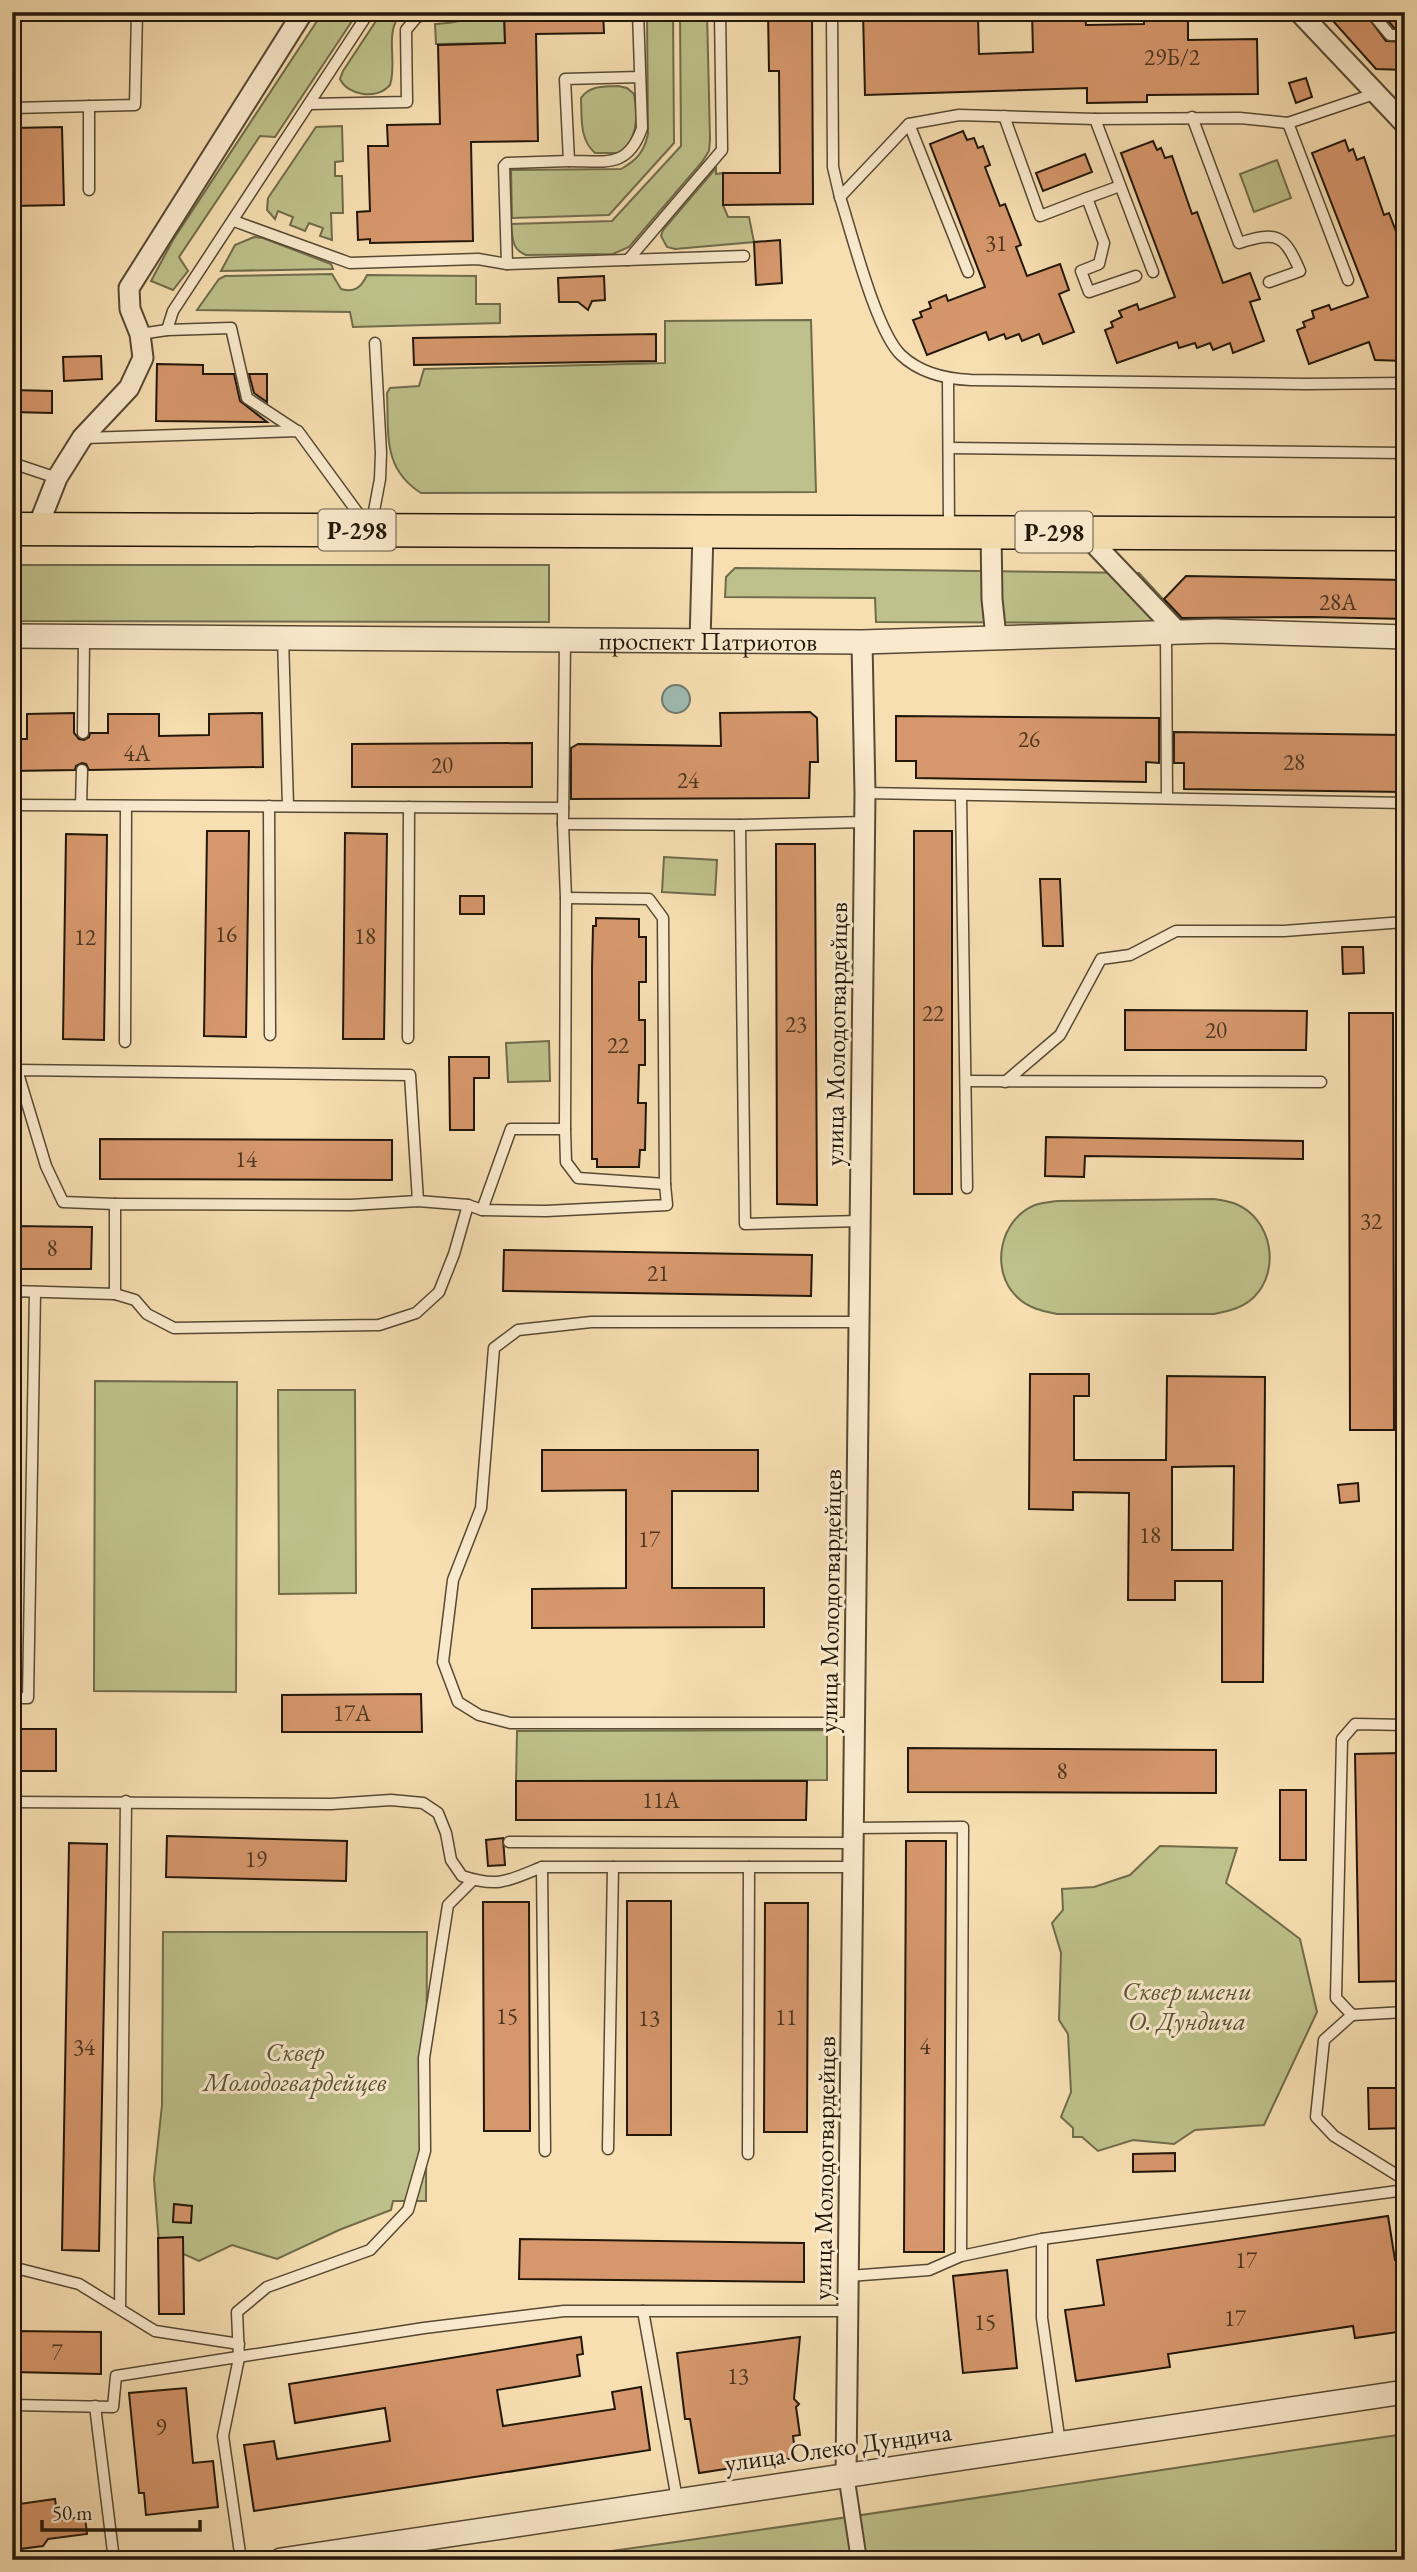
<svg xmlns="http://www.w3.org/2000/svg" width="1417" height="2572" font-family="'EB Garamond',serif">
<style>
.green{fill:#bec18b;stroke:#706c4a;stroke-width:2}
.water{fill:#9fbbb4;stroke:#6d7970;stroke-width:2}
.building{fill:#d6976c;stroke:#221709;stroke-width:2;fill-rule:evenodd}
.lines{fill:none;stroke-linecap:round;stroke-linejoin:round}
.service-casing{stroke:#574933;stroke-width:13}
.pedestrian-casing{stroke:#574933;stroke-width:18}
.minor-casing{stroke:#574933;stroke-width:23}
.tertiary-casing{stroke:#574933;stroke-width:26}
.trunk-casing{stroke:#221709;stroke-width:35}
.service{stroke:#faeacd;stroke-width:10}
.pedestrian{stroke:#faeacd;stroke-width:14}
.minor{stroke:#faeacd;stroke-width:19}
.tertiary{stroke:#faeacd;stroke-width:23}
.trunk{stroke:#f7dfb2;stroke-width:32}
.labels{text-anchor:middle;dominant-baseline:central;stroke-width:6;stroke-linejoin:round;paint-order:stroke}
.number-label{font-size:23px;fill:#4f3722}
.shield{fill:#faeacd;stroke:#635644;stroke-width:2}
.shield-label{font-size:24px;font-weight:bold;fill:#221709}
.street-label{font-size:26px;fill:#221709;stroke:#faeacd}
.park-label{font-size:26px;font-style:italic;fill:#595236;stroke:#faeacd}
</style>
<rect width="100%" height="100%" fill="#f7dfb2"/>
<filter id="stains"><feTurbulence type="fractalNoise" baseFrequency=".00286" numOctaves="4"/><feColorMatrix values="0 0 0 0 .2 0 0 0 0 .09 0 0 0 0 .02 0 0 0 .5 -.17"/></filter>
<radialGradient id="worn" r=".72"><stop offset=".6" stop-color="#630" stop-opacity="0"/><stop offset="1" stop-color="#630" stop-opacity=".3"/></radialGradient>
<g class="green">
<path d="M323 12H358L275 137 260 136 179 257 188 271 173 290 151 281 173 240Z"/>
<path d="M382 12H402C383 33 398 61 390 85 377 100 348 96 340 79L343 71Z"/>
<path d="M474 12H504L505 43 436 44 435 24C449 23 464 23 474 12Z"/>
<path d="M647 12H673L674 143 609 215 512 218 511 170 621 169C637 160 644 152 648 134Z"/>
<path d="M680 12H707L710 139 709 151 702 162 629 247 613 254 526 255C511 249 513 238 511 224L612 221 681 146Z"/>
<path d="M618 86 627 88 634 94C638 114 638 139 620 153H595C579 139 582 117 581 98 590 85 604 87 618 86Z"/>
<path d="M342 126 343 161 335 162V176H342L343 213H331L332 240 320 236 323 228 309 223 305 231 290 225 293 217 278 211 275 219 267 210 268 198 316 127Z"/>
<path d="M1277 160 1291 198 1254 212 1240 174Z"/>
<path d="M716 168V174L723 173V205L728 217H749L754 242 675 249 667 247 661 236 663 230Z"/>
<path d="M254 237 263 238 331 264 333 269 221 271 235 245Z"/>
<path d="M332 274 341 289C354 293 361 288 367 275L476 276V304H500V323L353 327 350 312 197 310 219 279 225 276Z"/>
<path d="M811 320 816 492 421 493C382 468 389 434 387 393L390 388 419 386 424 369 665 363V321Z"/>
<path d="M12 565H549V622L12 621Z"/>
<path d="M735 568 1139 573 1185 623 876 622 875 598 725 597 726 577Z"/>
<path d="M664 857 717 860 715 895 662 892Z"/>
<path d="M549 1041 550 1081 508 1082 506 1043Z"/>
<path d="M1214 1199C1221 1200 1229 1201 1236 1204 1272 1219 1281 1270 1254 1297 1243 1308 1229 1311 1214 1314H1057C1042 1311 1028 1308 1017 1297 989 1270 1000 1219 1035 1205 1042 1203 1050 1202 1057 1201Z"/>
<path d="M95 1381 237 1382 236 1692 94 1691Z"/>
<path d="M278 1390H355L356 1593 279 1594Z"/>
<path d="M827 1730V1780L516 1781 517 1731Z"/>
<path d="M1160 1846 1237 1848 1226 1883 1300 1939 1317 2012 1264 2125 1195 2130 1174 2144 1133 2140 1098 2151 1082 2137H1073V2128L1061 2117 1071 2092 1068 2034 1059 2020 1061 1953 1052 1923 1063 1910 1062 1889 1094 1887 1130 1875Z"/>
<path d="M163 1932H427L426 2201H393L391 2210 339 2230 277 2259 232 2245 199 2261 159 2243 154 2179 162 2105Z"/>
<path d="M1405 2434V2560H545C832 2522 1118 2475 1405 2434Z"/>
</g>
<circle class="water" cx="676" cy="699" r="14"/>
<g class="building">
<path d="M504 12H603L604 33 536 34 538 141 471 142 473 241 370 243V239L358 240 357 212 370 211 368 146H388L387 125 440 124 438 45 505 43Z"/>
<path d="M768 12H812L813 204 723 205V173H780L779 71H769Z"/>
<path d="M863 12H960L961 17 978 16 979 54 1033 52 1032 12H1085L1086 25 1144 24V12H1188V40L1257 39 1258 94 1147 95V102L1087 103V88L865 95Z"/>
<path d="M1325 12H1364L1386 41 1405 42V70L1376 69Z"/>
<path d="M1381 12H1405V28H1394Z"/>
<path d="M1306 78 1312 97 1296 103 1289 83Z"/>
<path d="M62 127 64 205 12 206V128Z"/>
<path d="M963 131 967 140 974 138 978 148 983 146 990 165 985 167 1000 206 1005 204 1021 245 1016 247 1027 276 1060 264 1069 290 1059 294 1074 332 1043 344 1039 334 1022 341 1019 334 1006 339 1004 334 989 340 986 332 927 355 913 320 922 317 920 312 931 308 929 302 946 295 948 301 985 287 930 144Z"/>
<path d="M1345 140 1349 151 1353 149 1357 160 1364 157 1384 215 1389 213 1405 255V361L1375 360 1369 342 1309 364 1297 330 1305 327 1303 322 1314 318 1312 311 1329 305 1331 310 1368 297 1312 153Z"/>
<path d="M1153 141 1157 150 1161 148 1165 158 1172 156 1192 214 1197 212 1223 283 1250 273 1260 299 1250 302 1264 341 1233 353 1230 343 1213 350 1210 343 1197 348 1195 343 1179 348 1177 342 1117 363 1105 330 1113 327 1111 322 1122 317 1119 311 1137 304 1139 310 1175 297 1121 153Z"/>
<path d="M1085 154 1092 172 1043 191 1036 173Z"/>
<path d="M780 240 782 283 756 285 754 242Z"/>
<path d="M604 276 605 300 592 301 588 310 578 302H559L558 278Z"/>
<path d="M656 334V361L414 365 413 338Z"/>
<path d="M101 356 102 379 64 381 63 357Z"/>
<path d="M157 364 203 365V374H234L240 401 267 422 156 421Z"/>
<path d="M249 374H267V402L254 393Z"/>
<path d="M12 390 52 391V413L12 412Z"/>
<path d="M1186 576 1405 580V619L1312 617 1182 618 1164 599Z"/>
<path d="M810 712 817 718 818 762H810L809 798 571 799V748L578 744 721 746 720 713Z"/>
<path d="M74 713V733L79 739 84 740 89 737 90 733H108V714H159V736L209 735V714L262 713 263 767 89 770 86 764 82 763 76 766 75 770 12 771V739H27V714Z"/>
<path d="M896 716 1159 718V763L1146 762V782L916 778V761H896Z"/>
<path d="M1174 732 1405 735V792L1184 789V763H1174Z"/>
<path d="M532 743V787H352V744Z"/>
<path d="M207 831H249L246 1037 204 1036Z"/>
<rect x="914" y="831" width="38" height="363"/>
<path d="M345 833 387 834 384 1039H343Z"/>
<path d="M66 834 107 835 104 1040 63 1039Z"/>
<path d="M776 844H815L817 1205 777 1204Z"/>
<path d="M1040 879H1060L1063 946H1043Z"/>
<rect x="460" y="896" width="24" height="18"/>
<path d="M596 918 639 919V937H646V982H639V1020H645V1065H639L638 1103H646L645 1150H640L639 1167H597V1159H592V968L593 926H596Z"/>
<path d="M1342 947H1363L1364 973 1343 974Z"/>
<path d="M1125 1010 1307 1011 1306 1050H1125Z"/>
<path d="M1349 1013H1393L1394 1430H1350Z"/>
<path d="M449 1057H489V1078H474V1130H450Z"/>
<path d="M1046 1137 1303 1141V1159L1085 1156 1084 1177 1045 1176Z"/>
<path d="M100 1139 392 1140V1180L100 1179Z"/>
<path d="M12 1226 92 1227 91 1269H12Z"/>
<path d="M504 1250 812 1255 811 1296 503 1291Z"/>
<path d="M1030 1374H1089V1396H1074V1460H1166L1167 1376 1265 1377 1263 1682H1222V1581H1175V1600H1128L1129 1493 1073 1492V1510L1029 1509ZM1234 1466 1233 1550H1172V1467Z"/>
<path d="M542 1450H758V1491H672V1588H764V1627L532 1628V1589L626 1588V1490L542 1491Z"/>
<path d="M1358 1483 1359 1501 1340 1503 1338 1485Z"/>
<path d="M421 1694 422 1732H282V1695Z"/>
<rect x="12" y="1729" width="44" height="42"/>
<path d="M908 1748 1216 1750V1793L908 1792Z"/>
<path d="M1401 1753 1405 1981 1359 1982 1355 1754Z"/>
<path d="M516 1781H807L806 1820H516Z"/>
<rect x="1280" y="1790" width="26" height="70"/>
<path d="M167 1836 347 1841 346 1881 166 1877Z"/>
<path d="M503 1838 505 1865 488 1866 486 1840Z"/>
<path d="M906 1841H946L944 2252H904Z"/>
<path d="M69 1843 107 1844 99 2251 62 2250Z"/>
<rect x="627" y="1901" width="44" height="234"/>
<path d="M483 1902H529L530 2131H484Z"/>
<path d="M765 1903H808L807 2132H764Z"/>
<path d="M1368 2088H1405V2128L1369 2129Z"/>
<path d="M1175 2153V2171L1133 2172V2154Z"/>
<path d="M174 2204 192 2206 191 2223 173 2222Z"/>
<path d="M1388 2216 1395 2260 1405 2259V2331L1355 2338 1353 2326 1168 2354 1170 2367 1076 2381 1065 2310 1104 2305 1097 2260Z"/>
<path d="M183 2237 184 2314H159L158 2238Z"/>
<path d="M520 2239 804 2243V2282L519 2279Z"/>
<path d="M1007 2270 1017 2368 963 2373 953 2276Z"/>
<path d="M12 2331 101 2332V2374L12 2372Z"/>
<path d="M581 2337 583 2354 577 2355 580 2376 497 2390 503 2426 615 2409 612 2392 641 2387 650 2450 254 2511 244 2445 274 2441 277 2459 390 2441 385 2408 295 2423 289 2384Z"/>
<path d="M800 2337 794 2399 799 2404 796 2407 800 2435 793 2436 796 2458 699 2473 690 2419H685L677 2353Z"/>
<path d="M186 2388 193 2463 213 2461 218 2507 146 2515 144 2493H139L129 2393Z"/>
<path d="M55 2499 58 2520 85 2517 87 2534 48 2539 43 2546 12 2550V2505Z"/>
</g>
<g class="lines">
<g class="service-casing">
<g id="service">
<path d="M638 12 642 128C628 169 605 161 569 161L565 79 640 77"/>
<path d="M832 12 833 167 840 197"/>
<path d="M1371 12 1390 35H1405"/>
<path d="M309 104 407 102 406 30 416 18 428 12"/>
<path d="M12 108 135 105 137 12"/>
<path d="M1004 116 1040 216 1087 198 1104 243 1099 264 1081 271 1089 292 1136 276"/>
<path d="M1192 117 1239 243C1277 231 1284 234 1300 271L1269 282"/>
<path d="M1095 119 1153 272"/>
<path d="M1288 123 1348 280"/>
<path d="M909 124 840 197C852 234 876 331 901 355 920 373 946 379 971 380L1305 384 1405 383"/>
<path d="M89 190V106"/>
<path d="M1087 198 1120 186"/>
<path d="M234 221 350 263 478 259 507 264 744 256"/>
<path d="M628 260 722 150 720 12"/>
<path d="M507 264 504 166 507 163 569 161"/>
<path d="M968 272 909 124 959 115 1095 119 1240 118 1288 123 1377 93"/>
<path d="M167 330 173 311 369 12"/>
<path d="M140 334 167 330 231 328 247 398 297 431"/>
<path d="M948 379 949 529"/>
<path d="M85 438 298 431 366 524"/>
<path d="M949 448 1405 453"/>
<path d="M12 463 57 478"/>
<path d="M371 527 380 479 381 453 375 343"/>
<path d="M1166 633 1167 798"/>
<path d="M283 638 288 806"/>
<path d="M565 640 563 824 740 825 865 822"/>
<path d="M83 733 84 637"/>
<path d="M865 793 1405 803"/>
<path d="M961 796 967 1188"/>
<path d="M1402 803 1405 922"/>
<path d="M12 805 563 808"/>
<path d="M81 805 82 770"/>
<path d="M269 806 270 1035"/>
<path d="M740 825 745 1224 860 1221"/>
<path d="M408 1038 409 807"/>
<path d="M125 1042 126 806"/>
<path d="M966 1081 1321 1082"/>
<path d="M1005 1082 1060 1035 1101 959 1130 955 1176 931H1284L1404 922"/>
<path d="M565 1129 566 1162 578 1178 665 1184 663 918 649 899 566 898"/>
<path d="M115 1204 63 1202 46 1166 17 1070 410 1075 418 1201"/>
<path d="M482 1210 511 1129H565L566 898 563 824"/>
<path d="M12 1291 115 1294V1204L351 1205 418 1201 468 1205 482 1210 546 1211 667 1205 665 1184"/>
<path d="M115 1294 135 1300 147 1314 174 1328 379 1325 416 1313 439 1292 454 1254 468 1205"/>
<path d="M12 1698H28L35 1292"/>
<path d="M855 1723H510L479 1715 458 1702 443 1662 453 1580 481 1508 494 1348 518 1330 591 1322H859"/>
<path d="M1405 1725 1355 1724 1342 1739 1336 1998 1352 2015 1405 2012"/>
<path d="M12 1802 331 1804 391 1800 423 1803 438 1813 446 1833 451 1860 462 1876C498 1888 508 1881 542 1867L545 2151"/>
<path d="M509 1842 853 1843"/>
<path d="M542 1867H853"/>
<path d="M1352 2015 1324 2040 1316 2117 1334 2136 1405 2180"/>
<path d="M608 2149 613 1867"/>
<path d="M748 2154 749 1867"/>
<path d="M1042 2239 1405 2190"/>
<path d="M961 2256 1042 2239V2318L1060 2443"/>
<path d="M12 2267 79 2284 155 2331 239 2344"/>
<path d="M849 2276 929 2270 961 2256 963 1827 854 1828"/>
<path d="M120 2309 126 1801"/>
<path d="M643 2311 677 2499"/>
<path d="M12 2405 113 2407 116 2376 424 2328 564 2311H848"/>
<path d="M95 2406 114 2560"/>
<path d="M241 2560 223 2436 239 2358 237 2312 267 2287 370 2250 408 2210 425 2151 424 2058 448 1905 473 1880"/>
</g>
</g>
<g class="pedestrian-casing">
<path id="pedestrian" d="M846 2474 859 2560"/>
</g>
<g class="minor-casing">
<g id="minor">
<path d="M1299 12 1405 124"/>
<path d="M37 529 57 478 82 438 129 388 143 358 140 334 130 309 129 288 303 12"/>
<path d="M991 532 992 599 996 637"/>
<path d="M1083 532 1178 632"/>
<path d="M700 641 703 532"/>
<path d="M846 2474 865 793 862 642"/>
</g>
</g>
<g class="tertiary-casing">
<g id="tertiary">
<path id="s1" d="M12 636 862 642 1215 631 1405 637"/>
<path d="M281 2560 1405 2392"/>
</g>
</g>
<g class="trunk-casing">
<path id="trunk" d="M12 529 1405 534"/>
</g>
<use href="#service" class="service"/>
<use href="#pedestrian" class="pedestrian"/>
<use href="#minor" class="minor"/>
<use href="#tertiary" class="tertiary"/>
<use href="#trunk" class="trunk"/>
</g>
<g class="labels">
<g class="number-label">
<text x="1172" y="57">29Б/2</text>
<text x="996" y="243">31</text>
<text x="1338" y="602">28А</text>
<text x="1029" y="739">26</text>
<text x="137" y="753">4А</text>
<text x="1294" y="762">28</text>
<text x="442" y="765">20</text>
<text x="688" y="780">24</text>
<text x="226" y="934">16</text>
<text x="365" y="936">18</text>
<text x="85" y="937">12</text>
<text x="933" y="1013">22</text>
<text x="796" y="1024">23</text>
<text x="1216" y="1030">20</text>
<text x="618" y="1045">22</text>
<text x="246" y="1159">14</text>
<text x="1371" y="1221">32</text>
<text x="52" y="1248">8</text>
<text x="658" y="1273">21</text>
<text x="1150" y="1535">18</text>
<text x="649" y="1539">17</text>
<text x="352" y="1713">17А</text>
<text x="1062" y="1771">8</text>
<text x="661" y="1800">11А</text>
<text x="256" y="1859">19</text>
<text x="507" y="2016">15</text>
<text x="786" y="2017">11</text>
<text x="649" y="2018">13</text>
<text x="925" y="2046">4</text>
<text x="84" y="2047">34</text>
<text x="1246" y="2260">17</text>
<text x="1235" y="2318">17</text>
<text x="985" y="2322">15</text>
<text x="57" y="2352">7</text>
<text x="738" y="2376">13</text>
<text x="161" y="2427">9</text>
</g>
<g class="shield">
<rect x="318.5" y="509.5" width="77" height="41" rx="5"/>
<rect x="1015.5" y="511.5" width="77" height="41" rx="5"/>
</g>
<g class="shield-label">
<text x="357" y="530">Р-298</text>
<text x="1054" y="532">Р-298</text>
</g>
<g class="street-label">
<text stroke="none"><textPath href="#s1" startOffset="696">проспект Патриотов</textPath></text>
<text transform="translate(836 1034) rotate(-89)">улица Молодогвардейцев</text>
<text transform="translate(830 1601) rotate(-89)">улица Молодогвардейцев</text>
<text transform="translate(824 2168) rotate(-89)">улица Молодогвардейцев</text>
<text transform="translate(838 2447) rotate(-8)">улица Олеко Дундича</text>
</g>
<g class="park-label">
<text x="1187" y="1991">Сквер имени<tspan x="1187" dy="30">О. Дундича</tspan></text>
<text x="295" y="2052">Сквер<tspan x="295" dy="30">Молодогвардейцев</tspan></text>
</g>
</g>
<rect width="1417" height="2572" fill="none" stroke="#f7dfb2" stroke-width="42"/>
<rect x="14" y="14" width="1389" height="2544" fill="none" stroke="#221709" stroke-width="3.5"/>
<rect x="21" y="21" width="1375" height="2530" fill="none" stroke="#221709" stroke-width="2"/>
<path d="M42 2520v10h158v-10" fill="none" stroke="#221709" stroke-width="3.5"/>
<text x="52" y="2520" font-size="21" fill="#221709" stroke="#faeacd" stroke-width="5" paint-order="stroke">50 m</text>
<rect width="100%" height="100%" filter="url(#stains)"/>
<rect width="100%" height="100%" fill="url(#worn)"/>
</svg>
